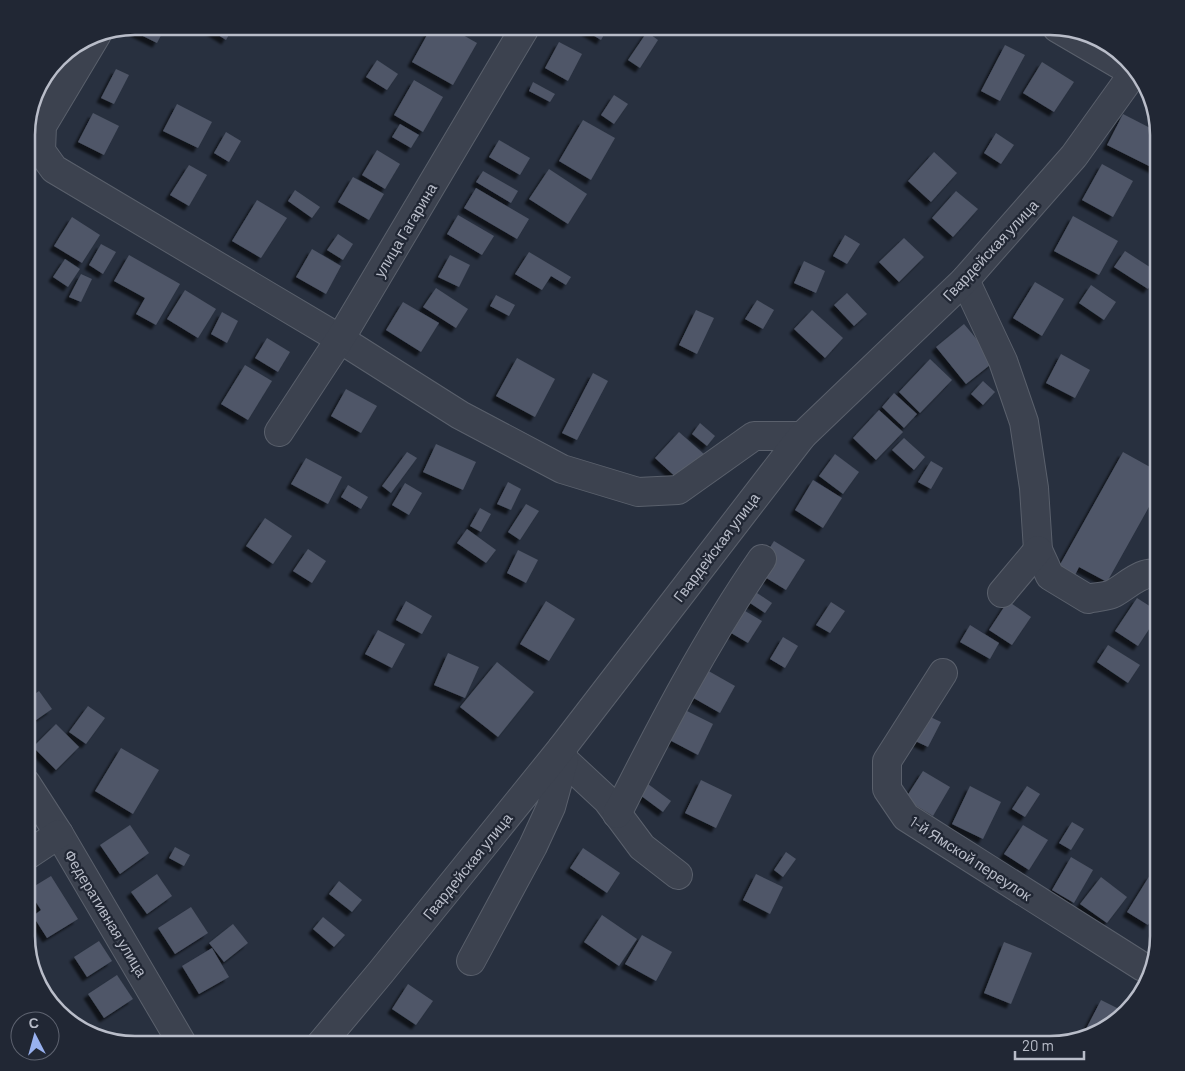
<svg xmlns="http://www.w3.org/2000/svg" width="1185" height="1071" font-family="Barlow,sans-serif">
<style>
.building{fill:#4f5667;filter:url(#shadow)}
.lines{fill:none;stroke-linecap:round;stroke-linejoin:round}
.minor-casing{stroke:#5a606c;stroke-width:30}
.minor{stroke:#3c424f;stroke-width:28}
.labels{text-anchor:middle;dominant-baseline:central;stroke-width:4.5;stroke-linejoin:round;paint-order:stroke}
.street-label{font-size:15px;fill:#b9bdc9;stroke:#212734}
.rim{fill:none;stroke:#b9bdc9;stroke-width:2.5}
</style>
<defs>
<filter id="shadow"><feDropShadow dx="-4.5" dy="4.5" stdDeviation="1" flood-color="#0009"/></filter>
</defs>
<rect width="100%" height="100%" fill="#28303f"/>
<g class="building">
<path d="M136 26H166L157 43 133 31Z"/>
<path d="M204 26H234L226 40Z"/>
<path d="M432 26H447L477 43 453 85 412 62Z"/>
<path d="M578 26H609L601 40Z"/>
<path d="M647 32 658 40 640 68 628 60Z"/>
<path d="M559 42 582 54 568 81 545 68Z"/>
<path d="M1005 45 1025 55 1000 101 981 91Z"/>
<path d="M377 60 398 74 387 90 366 77Z"/>
<path d="M1042 62 1074 82 1054 112 1023 93Z"/>
<path d="M116 69 129 75 114 104 101 98Z"/>
<path d="M414 80 443 97 423 132 394 115Z"/>
<path d="M533 82 555 94 550 102 529 91Z"/>
<path d="M614 95 628 104 614 124 601 115Z"/>
<path d="M177 104 212 122 198 148 163 131Z"/>
<path d="M93 113 119 126 104 155 78 142Z"/>
<path d="M1123 114 1158 132 1159 167 1157 170 1107 145Z"/>
<path d="M583 120 615 138 591 180 559 161Z"/>
<path d="M400 124 419 135 411 148 392 137Z"/>
<path d="M226 132 241 141 229 162 214 153Z"/>
<path d="M996 133 1014 145 1001 164 984 153Z"/>
<path d="M499 140 530 158 520 175 489 157Z"/>
<path d="M377 150 400 164 385 189 362 175Z"/>
<path d="M934 152 957 173 931 202 908 181Z"/>
<path d="M1102 164 1133 181 1113 217 1082 200Z"/>
<path d="M189 165 207 175 189 206 170 195Z"/>
<path d="M549 169 587 194 568 224 529 199Z"/>
<path d="M483 171 518 191 511 203 476 182Z"/>
<path d="M353 177 384 194 369 220 338 202Z"/>
<path d="M476 188 529 219 517 239 464 208Z"/>
<path d="M295 190 320 207 312 218 288 201Z"/>
<path d="M956 191 978 209 953 237 932 218Z"/>
<path d="M257 200 287 218 261 258 232 241Z"/>
<path d="M458 215 494 236 482 255 447 234Z"/>
<path d="M1073 216 1118 241 1099 275 1054 251Z"/>
<path d="M72 217 100 235 82 263 54 246Z"/>
<path d="M338 234 353 244 343 260 327 250Z"/>
<path d="M845 235 860 244 847 264 833 256Z"/>
<path d="M904 238 924 257 899 282 879 262Z"/>
<path d="M101 244 116 252 103 274 89 265Z"/>
<path d="M312 249 341 266 326 294 296 277Z"/>
<path d="M1125 251 1159 273 1148 289 1114 267Z"/>
<path d="M529 252 571 277 566 285 551 276 542 290 515 274Z"/>
<path d="M129 255 180 284 156 325 136 314 145 298 114 281Z"/>
<path d="M450 255 470 265 459 287 438 277Z"/>
<path d="M65 259 80 269 68 287 53 277Z"/>
<path d="M804 261 825 271 816 293 794 283Z"/>
<path d="M81 274 92 279 81 302 69 297Z"/>
<path d="M1035 282 1064 299 1042 336 1013 318Z"/>
<path d="M1091 285 1116 302 1104 320 1079 303Z"/>
<path d="M436 288 468 309 456 328 423 307Z"/>
<path d="M185 290 216 309 198 338 167 319Z"/>
<path d="M847 293 867 314 854 326 834 305Z"/>
<path d="M496 295 515 305 509 316 490 306Z"/>
<path d="M757 300 774 310 763 329 745 319Z"/>
<path d="M403 302 439 323 421 352 386 330Z"/>
<path d="M696 310 714 318 697 354 679 345Z"/>
<path d="M812 310 843 338 825 358 794 329Z"/>
<path d="M222 312 238 321 227 343 211 334Z"/>
<path d="M964 324 995 361 966 384 936 347Z"/>
<path d="M267 338 290 352 278 372 255 358Z"/>
<path d="M1061 354 1090 370 1075 398 1046 383Z"/>
<path d="M517 358 555 379 535 417 496 396Z"/>
<path d="M930 359 952 380 920 413 899 392Z"/>
<path d="M245 365 272 381 248 420 221 404Z"/>
<path d="M593 373 608 381 577 440 562 433Z"/>
<path d="M983 381 995 392 983 405 971 394Z"/>
<path d="M346 389 377 406 361 433 331 416Z"/>
<path d="M894 393 917 414 904 428 882 407Z"/>
<path d="M879 410 903 432 876 460 853 438Z"/>
<path d="M700 423 715 436 707 446 692 434Z"/>
<path d="M679 432 705 455 680 481 655 458Z"/>
<path d="M904 438 925 457 914 470 892 450Z"/>
<path d="M436 444 476 462 463 490 423 472Z"/>
<path d="M407 452 417 458 391 493 382 486Z"/>
<path d="M1123 452 1159 472V489L1107 582 1079 567 1073 579 1057 570Z"/>
<path d="M835 454 859 472 843 494 819 476Z"/>
<path d="M306 458 342 477 328 504 291 484Z"/>
<path d="M931 461 943 468 931 489 918 482Z"/>
<path d="M813 480 842 498 823 528 795 510Z"/>
<path d="M508 482 521 489 511 510 497 504Z"/>
<path d="M405 483 422 493 409 515 392 505Z"/>
<path d="M348 485 368 497 361 509 341 497Z"/>
<path d="M526 504 539 511 520 540 508 532Z"/>
<path d="M480 508 491 514 481 532 470 526Z"/>
<path d="M265 518 292 536 273 564 246 546Z"/>
<path d="M467 529 496 550 486 563 457 543Z"/>
<path d="M774 541 805 560 786 590 755 571Z"/>
<path d="M308 549 326 561 312 583 293 571Z"/>
<path d="M518 550 538 560 526 583 507 573Z"/>
<path d="M754 591 772 603 765 613 747 601Z"/>
<path d="M1137 598 1159 612V614L1138 646 1115 631Z"/>
<path d="M406 601 432 616 422 634 396 620Z"/>
<path d="M546 601 575 619 549 661 520 644Z"/>
<path d="M1008 601 1031 617 1012 645 989 630Z"/>
<path d="M831 602 845 611 830 633 816 625Z"/>
<path d="M735 605 762 621 748 643 721 627Z"/>
<path d="M970 625 999 643 990 659 960 642Z"/>
<path d="M378 630 405 644 392 668 365 654Z"/>
<path d="M783 637 798 646 785 668 770 659Z"/>
<path d="M1108 645 1140 665 1128 683 1097 662Z"/>
<path d="M448 653 479 667 465 698 434 685Z"/>
<path d="M497 662 534 692 498 737 460 707Z"/>
<path d="M698 665 735 686 720 713 683 692Z"/>
<path d="M39 691 52 709 26 727V700Z"/>
<path d="M675 705 713 724 698 755 660 735Z"/>
<path d="M88 706 105 718 86 744 69 732Z"/>
<path d="M924 714 941 722 928 747 911 739Z"/>
<path d="M56 724 79 747 56 770 33 747Z"/>
<path d="M121 748 159 770 133 814 95 791Z"/>
<path d="M923 771 950 787 933 816 905 799Z"/>
<path d="M701 780 732 795 716 828 685 813Z"/>
<path d="M648 784 671 801 663 812 640 795Z"/>
<path d="M970 786 1001 802 983 839 952 824Z"/>
<path d="M1027 786 1040 794 1025 817 1012 809Z"/>
<path d="M1072 822 1084 829 1071 850 1059 843Z"/>
<path d="M130 825 149 853 120 874 100 845Z"/>
<path d="M1023 825 1048 840 1029 870 1004 854Z"/>
<path d="M175 847 190 855 184 866 169 858Z"/>
<path d="M583 848 620 873 607 893 570 868Z"/>
<path d="M786 852 796 859 783 877 774 870Z"/>
<path d="M1071 857 1093 870 1074 903 1052 890Z"/>
<path d="M157 874 172 896 147 914 131 892Z"/>
<path d="M756 874 783 887 770 914 743 900Z"/>
<path d="M1150 875 1159 880V907L1148 925 1127 912Z"/>
<path d="M51 876 78 919 47 938 33 916 41 910 28 890Z"/>
<path d="M1101 877 1127 897 1107 923 1080 904Z"/>
<path d="M339 881 362 900 352 912 329 894Z"/>
<path d="M191 907 208 933 175 954 158 928Z"/>
<path d="M602 915 637 939 619 966 584 942Z"/>
<path d="M323 917 345 935 334 947 313 929Z"/>
<path d="M233 924 248 943 224 962 209 943Z"/>
<path d="M642 935 672 952 656 981 625 964Z"/>
<path d="M99 941 112 961 87 977 74 957Z"/>
<path d="M1004 942 1032 953 1011 1004 984 993Z"/>
<path d="M212 948 229 977 199 994 182 966Z"/>
<path d="M117 975 133 999 104 1018 88 994Z"/>
<path d="M408 984 433 1001 416 1025 392 1009Z"/>
<path d="M1101 1000 1127 1013 1096 1034 1086 1029Z"/>
<path d="M94 1028 100 1038 93 1036 88 1033Z"/>
<path d="M155 1036 161 1045H141Z"/>
</g>
<g class="lines">
<g class="minor-casing">
<g id="minor">
<path d="M1057 28 1139 76"/>
<path d="M97 34 42 126 41 151 54 169 340 339 460 415 562 469 638 492 678 490 754 436H802"/>
<path d="M965 280 1003 361 1024 422 1034 488 1038 550 1050 576 1088 599C1095 597 1105 597 1112 594 1125 588 1143 568 1159 575"/>
<path d="M279 432 340 339 526 26"/>
<path d="M1002 593 1038 550"/>
<path d="M943 673 887 761V789L906 817 1143 967H1153"/>
<path d="M562 748 564 760 607 800 642 847 678 875"/>
<path d="M26 783 59 834 183 1045"/>
<path d="M617 814C661 727 706 640 762 559"/>
<path d="M26 856 59 834"/>
<path d="M471 961 533 846 551 807 564 760"/>
<path d="M320 1045 381 972 562 748 802 436 965 280 1074 156 1135 71"/>
</g>
</g>
<use href="#minor" class="minor"/>
</g>
<g class="labels">
<g class="street-label">
<text transform="translate(405 230) rotate(-59)">улица Гагарина</text>
<text transform="translate(990 250) rotate(-47)">Гвардейская улица</text>
<text transform="translate(716 547) rotate(-53)">Гвардейская улица</text>
<text transform="translate(971 858) rotate(33)">1-й Ямской переулок</text>
<text transform="translate(467 866) rotate(-51)">Гвардейская улица</text>
<text transform="translate(106 913) rotate(59)">Федеративная улица</text>
</g>
</g>
<path d="M0 0H1185V1071H0ZM135 35H1050A100 100 0 0 1 1150 135V936A100 100 0 0 1 1050 1036H135A100 100 0 0 1 35 936V135A100 100 0 0 1 135 35Z" fill="#212734" fill-rule="evenodd"/>
<path class="rim" d="M135 35H1050A100 100 0 0 1 1150 135V936A100 100 0 0 1 1050 1036H135A100 100 0 0 1 35 936V135A100 100 0 0 1 135 35Z"/>
<g transform="translate(35 1036) rotate(354)"><circle r="24" fill="#212734" stroke="#5e6370"/>
<path d="M0-4L9 19L0 12L-9 19Z" fill="#98b1ef"/>
<text y="-8" font-size="14" font-weight="bold" text-anchor="middle" fill="#b9bdc9">С</text>
</g>
<path d="M1015 1051v8h69v-8" fill="none" stroke="#b9bdc9" stroke-width="2.5"/>
<text x="1022" y="1051" font-size="15" fill="#b9bdc9" stroke="#212734" stroke-width="4" paint-order="stroke">20 m</text>
</svg>
